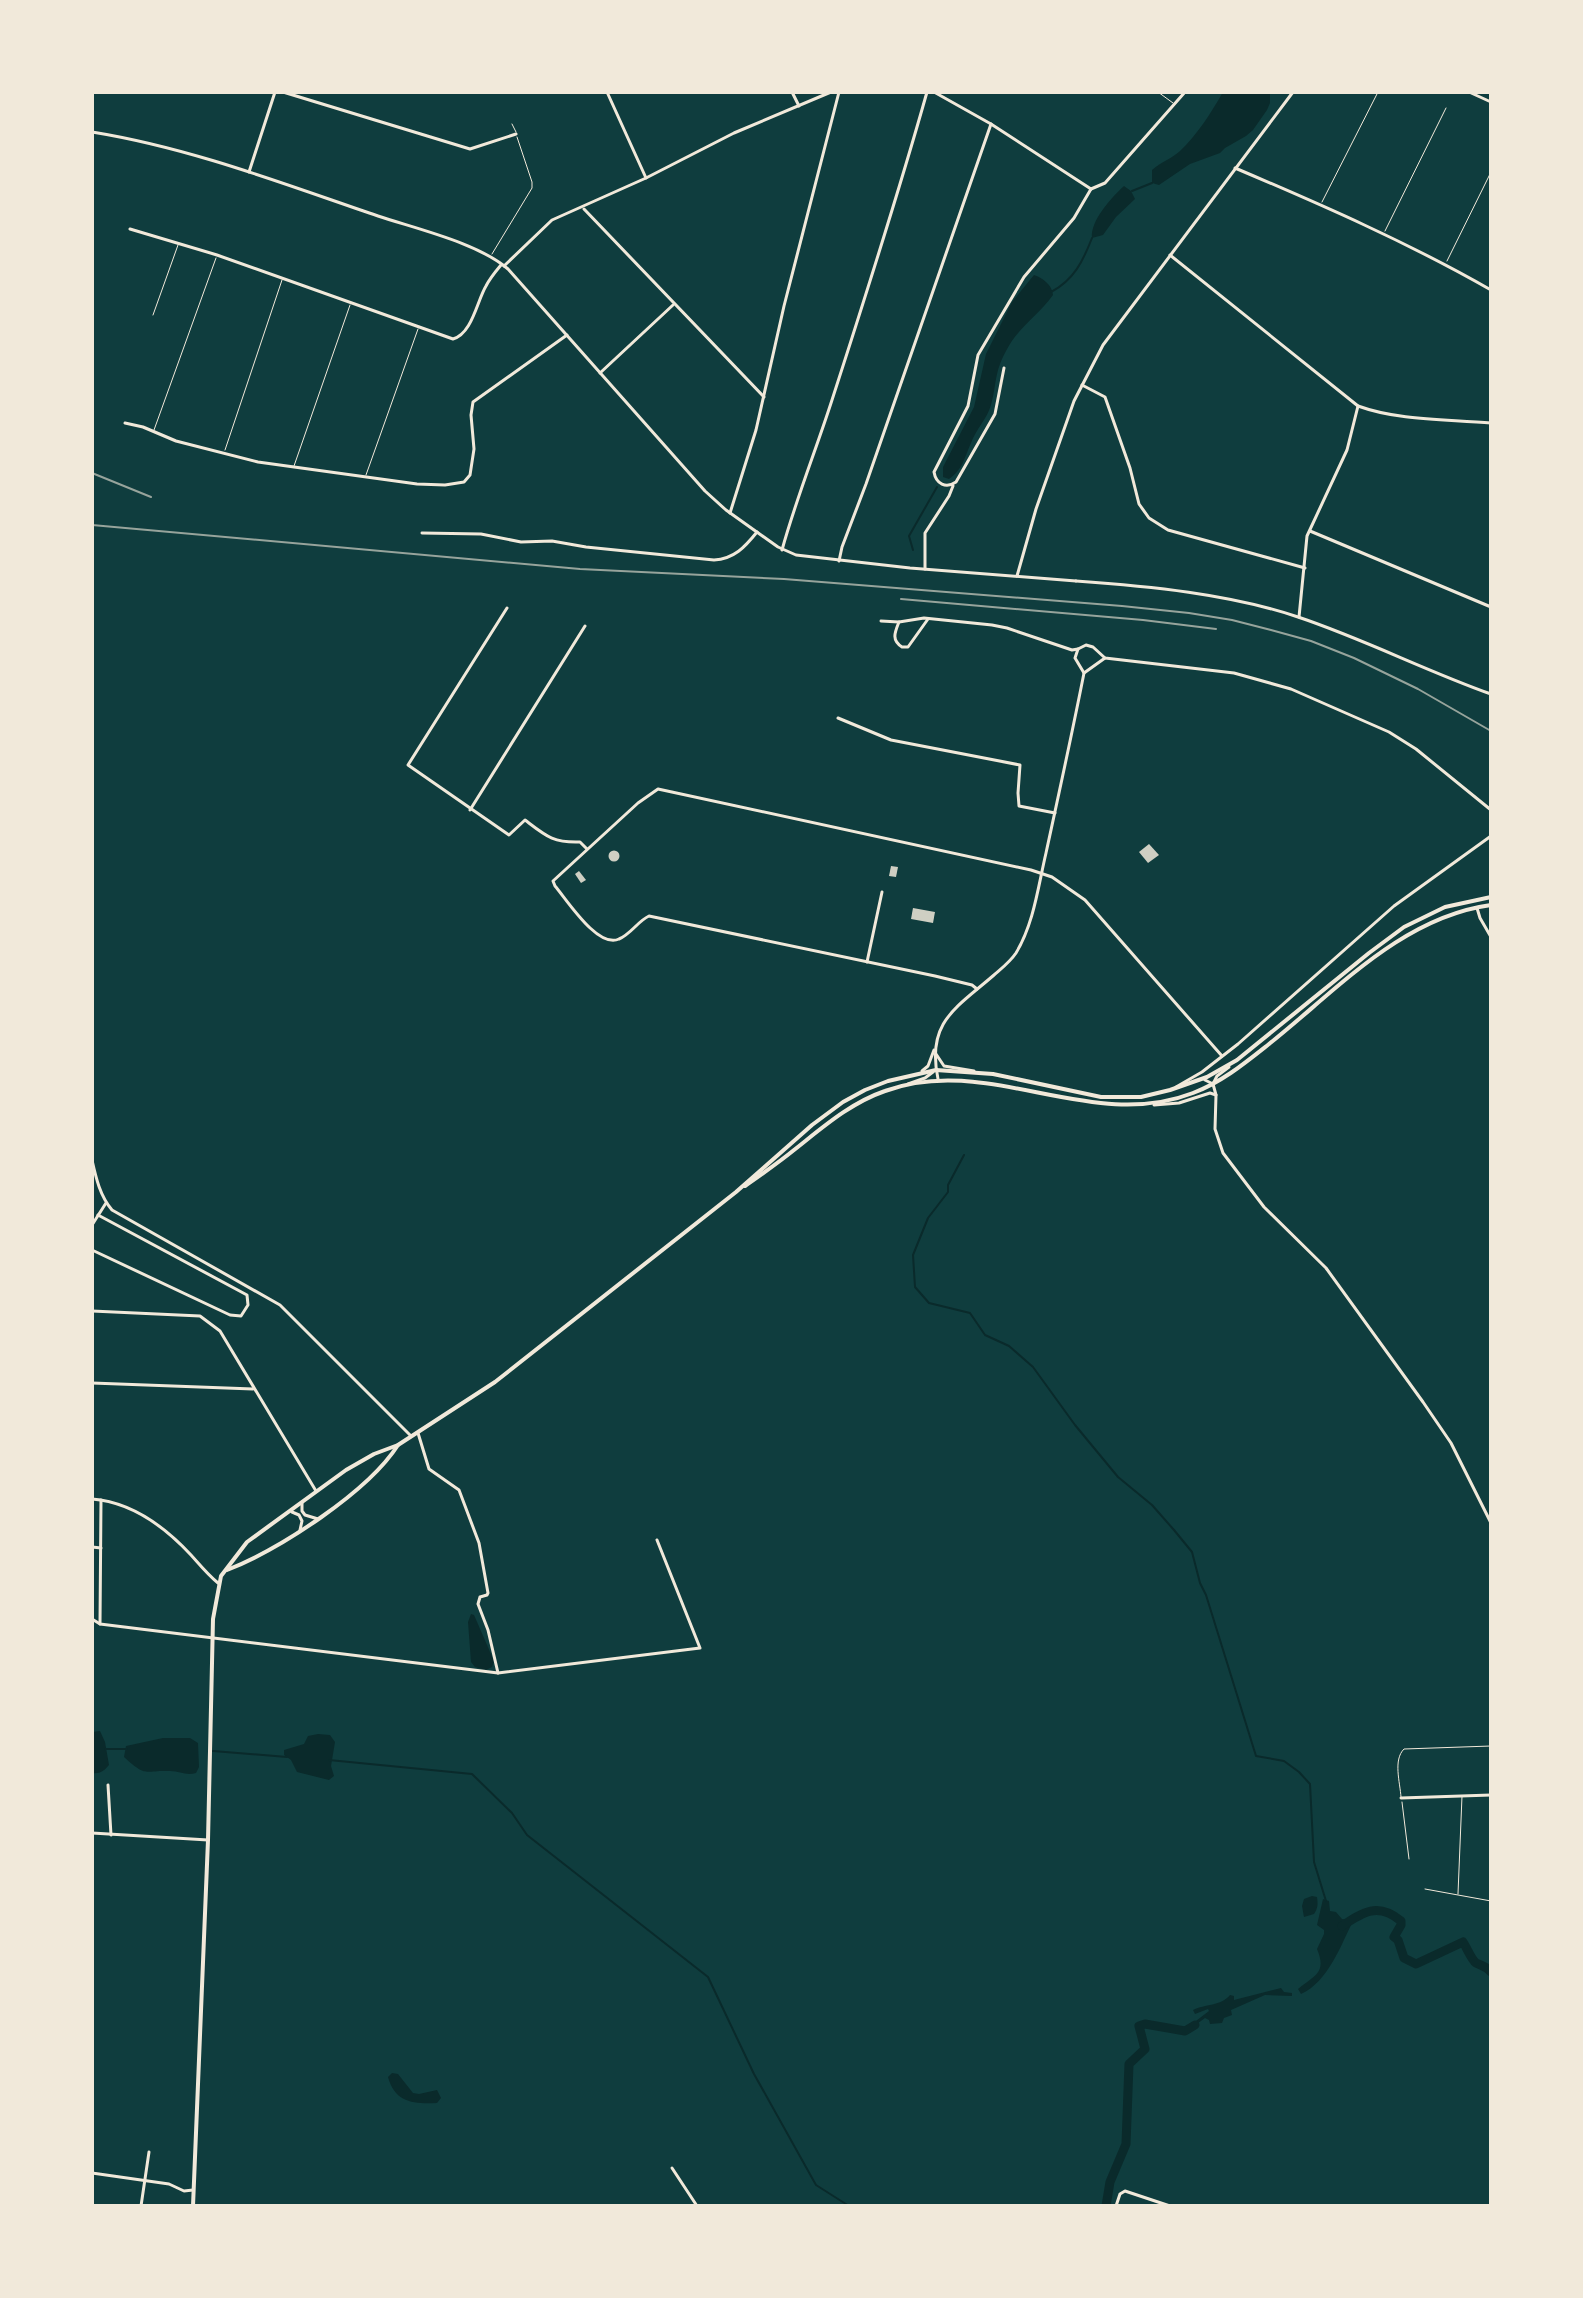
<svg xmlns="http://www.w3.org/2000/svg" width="1583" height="2298" font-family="Rubik,sans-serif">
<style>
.water{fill:#0a2a2b}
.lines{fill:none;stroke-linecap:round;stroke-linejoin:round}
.stream{stroke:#0a2a2b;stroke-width:2}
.river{stroke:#0a2a2b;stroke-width:9}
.building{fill:#cfcfc3}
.service{stroke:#f1e9da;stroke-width:1}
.minor{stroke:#f1e9da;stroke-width:3}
.tertiary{stroke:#f1e9da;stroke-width:3}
.secondary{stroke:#f1e9da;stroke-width:4}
.rail{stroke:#97a49c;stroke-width:2}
</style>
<rect width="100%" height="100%" fill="#0f3d3e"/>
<g class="water">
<path d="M1223 92H1270V103L1267 110 1253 130 1246 136 1225 148 1220 153 1190 164 1159 185 1152 183V170C1161 162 1171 159 1180 151 1197 135 1211 113 1223 92Z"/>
<path d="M1124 186 1131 191 1135 199 1116 217 1103 235 1092 238C1090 221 1111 198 1124 186Z"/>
<path d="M1034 275C1043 278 1052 285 1053 295 1038 316 1019 326 1006 351 994 373 997 383 991 405 987 419 976 429 971 443 964 458 964 468 949 479L943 477V467L974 407 986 354 1012 302Z"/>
<path d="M471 1614 474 1615 494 1661 492 1667 486 1670 475 1667 471 1662 468 1622Z"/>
<path d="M100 1731 105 1742 109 1765C104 1771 100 1774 92 1773V1732Z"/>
<path d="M318 1734 330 1735 335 1742 331 1766 334 1776 329 1780 297 1772 291 1760 284 1755V1750L304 1744 308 1736Z"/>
<path d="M163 1738H190L198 1743 199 1767 196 1773C186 1776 180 1771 170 1771 143 1770 147 1778 124 1757L126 1746Z"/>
<path d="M1312 1896 1317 1897C1318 1904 1318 1908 1314 1914L1304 1917 1302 1906 1304 1899Z"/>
<path d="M1323 1899 1329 1901 1330 1911 1336 1912 1342 1919 1353 1921C1341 1945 1328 1982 1301 1994L1298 1989C1315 1975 1327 1973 1317 1949L1324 1934V1930L1317 1925Z"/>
<path d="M1281 1988 1284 1992 1292 1993V1996L1265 1995 1231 2010 1232 2015 1224 2018 1222 2023 1210 2024 1209 2020 1205 2018 1186 2032 1184 2030 1209 2011 1208 2009 1195 2014 1193 2010C1205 2004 1221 2006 1230 1995L1234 1996V2000Z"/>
<path d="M392 2073 398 2074 413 2093 419 2094 437 2090 441 2098 437 2103C414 2104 395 2103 388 2077Z"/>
</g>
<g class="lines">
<g class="stream">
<path d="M1132 191 1152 183"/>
<path d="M1051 292C1074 280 1083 261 1092 238"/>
<path d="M913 550 909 536 937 487"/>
<path d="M964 1155 948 1185V1192L928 1218 913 1255 915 1287 929 1303 970 1313 985 1335 1009 1346 1033 1367 1075 1425 1118 1477 1152 1505 1174 1530 1192 1552 1200 1583 1206 1595 1256 1756 1284 1761 1299 1772 1310 1784 1314 1862 1326 1901"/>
<path d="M105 1749H127"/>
<path d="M213 1751 287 1757"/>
<path d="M329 1760 472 1774 512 1813 527 1835 708 1977 754 2074 816 2185 849 2206"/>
</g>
<g class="river">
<path d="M1342 1926C1363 1912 1378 1902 1401 1921V1925L1394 1937 1398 1940 1404 1958 1416 1964 1463 1942C1467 1948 1471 1959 1476 1963 1482 1966 1486 1966 1491 1972"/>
<path d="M1106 2206 1110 2182 1126 2144 1129 2064 1145 2049 1139 2026 1145 2024 1185 2031 1195 2025"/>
</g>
</g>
<g class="building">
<path d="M1149 844 1159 855 1148 863 1139 852Z"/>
<circle cx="614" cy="856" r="5.5"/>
<path d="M891 866 898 867 896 877 889 876Z"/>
<path d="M579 871 586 880 581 883 575 874Z"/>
<path d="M913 908 935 912 933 923 911 919Z"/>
</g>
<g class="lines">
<g class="service">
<path d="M1158 92 1173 103"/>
<path d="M512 124 516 132"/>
<path d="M1322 202 1378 92"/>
<path d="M1385 231 1446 108"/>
<path d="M492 254 532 188V182L517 137"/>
<path d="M1447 261 1491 172"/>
<path d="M153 315 178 245"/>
<path d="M154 430 216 258"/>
<path d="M225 450 282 280"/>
<path d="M294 466 350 305"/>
<path d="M366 475 418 329"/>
<path d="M1401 1797C1400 1782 1393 1760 1404 1749L1491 1746"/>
<path d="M1402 1802 1409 1859"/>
<path d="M1425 1889 1491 1901"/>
<path d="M1458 1894 1462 1796"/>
</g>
<g class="minor">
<path d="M283 92 470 149 516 134"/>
<path d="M607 92 646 178"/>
<path d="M792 92 799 106"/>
<path d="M934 92 991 124 1091 189"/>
<path d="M1469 92 1491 102"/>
<path d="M1235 168C1322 205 1409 243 1491 290"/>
<path d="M249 172 275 92"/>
<path d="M1091 189 1105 183 1185 92"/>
<path d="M584 209 764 397"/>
<path d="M130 229 217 255 453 339C472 334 477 301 486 286 490 278 496 271 501 265"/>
<path d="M1170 255 1358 406C1399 421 1448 419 1491 423"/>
<path d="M504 266 552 220 646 178 734 133 831 92"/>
<path d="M1004 368 995 414 956 482C946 489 936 484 934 472L968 406 978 355 1024 277 1074 218 1091 189"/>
<path d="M600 373 673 305"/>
<path d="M1082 385 1105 397 1130 468 1139 504 1149 518 1168 530 1305 568"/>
<path d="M125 423 143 427 176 441 258 462 417 484 445 485 464 482 470 475 474 449 471 415 473 402 567 335"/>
<path d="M730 513 756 430 784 306 839 92"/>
<path d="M1310 531 1491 607"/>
<path d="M422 533 481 534 521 542 552 541 586 547 714 560C734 559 745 547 757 532"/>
<path d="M782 550C796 499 816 450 832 400 865 298 898 195 927 92"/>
<path d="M839 561 842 547 866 484 991 124"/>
<path d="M925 569V533L949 496 953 486"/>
<path d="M1017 576 1036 509 1074 401 1103 345 1293 92"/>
<path d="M1076 581C1148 586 1230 594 1298 617 1364 639 1426 671 1491 694"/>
<path d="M92 606V607"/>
<path d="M507 608 408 765 509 835 525 820C546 836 553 843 580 842L587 849"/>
<path d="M1299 617 1307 536 1347 450 1358 406"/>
<path d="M881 621 899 622 924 618 992 625 1007 628 1072 650 1078 649"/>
<path d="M899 622C895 632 891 640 902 647H908L928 619"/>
<path d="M838 718 891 740 1020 765 1018 793 1019 806 1055 813"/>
<path d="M470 810 585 626"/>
<path d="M1477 908 1480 918 1491 937"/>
<path d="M867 962 882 892"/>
<path d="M977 989 972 985 935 976 649 916C638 921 631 934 619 939 598 949 567 900 555 886L553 881 638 803 658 789 1031 870 1052 877 1085 900 1222 1056"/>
<path d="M1176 1087 1202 1072 1238 1044 1394 906 1491 836"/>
<path d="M92 1160C96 1178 100 1196 112 1210L280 1305 411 1436"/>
<path d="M92 1225 106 1203"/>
<path d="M92 1250 230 1315 241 1316 248 1305 247 1295 98 1215"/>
<path d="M92 1311 200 1316 220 1331 316 1491"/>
<path d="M92 1383 253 1389"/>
<path d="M418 1433 429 1469 459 1490 479 1543 488 1593 487 1595 480 1597 478 1604 488 1630 498 1673"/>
<path d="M92 1499C131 1502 165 1527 191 1555 200 1565 208 1575 218 1583"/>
<path d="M302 1502V1511L305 1515 318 1519"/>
<path d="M292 1512 299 1515 302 1521 300 1530"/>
<path d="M92 1547 101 1548"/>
<path d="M92 1619 100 1624 498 1673 700 1648 657 1540"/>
<path d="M100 1624 101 1500"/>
<path d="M108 1785 111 1835"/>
<path d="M1401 1798 1491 1795"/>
<path d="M92 1833 208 1840"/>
<path d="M672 2168 697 2206"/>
<path d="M92 2173 169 2184 184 2191 193 2190"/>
<path d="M141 2206 149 2152"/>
<path d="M1116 2206 1120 2194 1125 2191 1170 2206"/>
</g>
<g class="tertiary">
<path d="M92 132C191 148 284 184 378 216 417 229 478 243 508 269L705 491 726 510 778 547 796 555 910 568 1076 581"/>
<path d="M1084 673 1075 658 1078 649 1086 645 1093 647 1105 658 1234 673 1291 689 1389 732 1416 749 1491 810"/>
<path d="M936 1054 944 1066 974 1071"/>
<path d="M922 1071 928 1066 934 1050"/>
<path d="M938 1079C926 1022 956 1008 994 975 1002 968 1010 962 1016 953 1034 923 1038 887 1046 853 1059 793 1072 734 1084 673L1105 658"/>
<path d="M1205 1080 1213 1084 1216 1095 1215 1129 1223 1153 1264 1207 1326 1268 1423 1402 1451 1443 1491 1523"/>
<path d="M908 1084 925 1078 933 1072"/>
<path d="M1213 1084 1217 1076 1229 1067"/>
<path d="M1154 1105 1179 1103 1210 1093 1216 1095"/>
</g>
<g class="secondary">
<path d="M745 1186C762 1174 778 1163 794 1150 822 1128 850 1103 885 1091 988 1053 1090 1133 1193 1093 1222 1082 1245 1063 1269 1044 1337 990 1402 917 1491 905"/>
<path d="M227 1570C280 1549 368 1492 398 1445"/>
<path d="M193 2206 208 1840 213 1619 221 1576 247 1542 346 1470 374 1454 398 1445 495 1382 736 1192 812 1125 843 1102 865 1090 888 1081 936 1070 993 1074 1101 1097H1141L1170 1090 1207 1077 1237 1060 1369 953 1404 927 1445 907 1491 897"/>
</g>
<g class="rail">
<path d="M92 473 151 497"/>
<path d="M92 525 580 569 784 579 1122 606 1189 613 1232 620 1271 630 1311 641 1354 658 1418 689 1491 731"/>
<path d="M901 599 1143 620 1216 629"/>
</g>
</g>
<rect width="1583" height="2298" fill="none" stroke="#f1e9da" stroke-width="188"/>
</svg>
